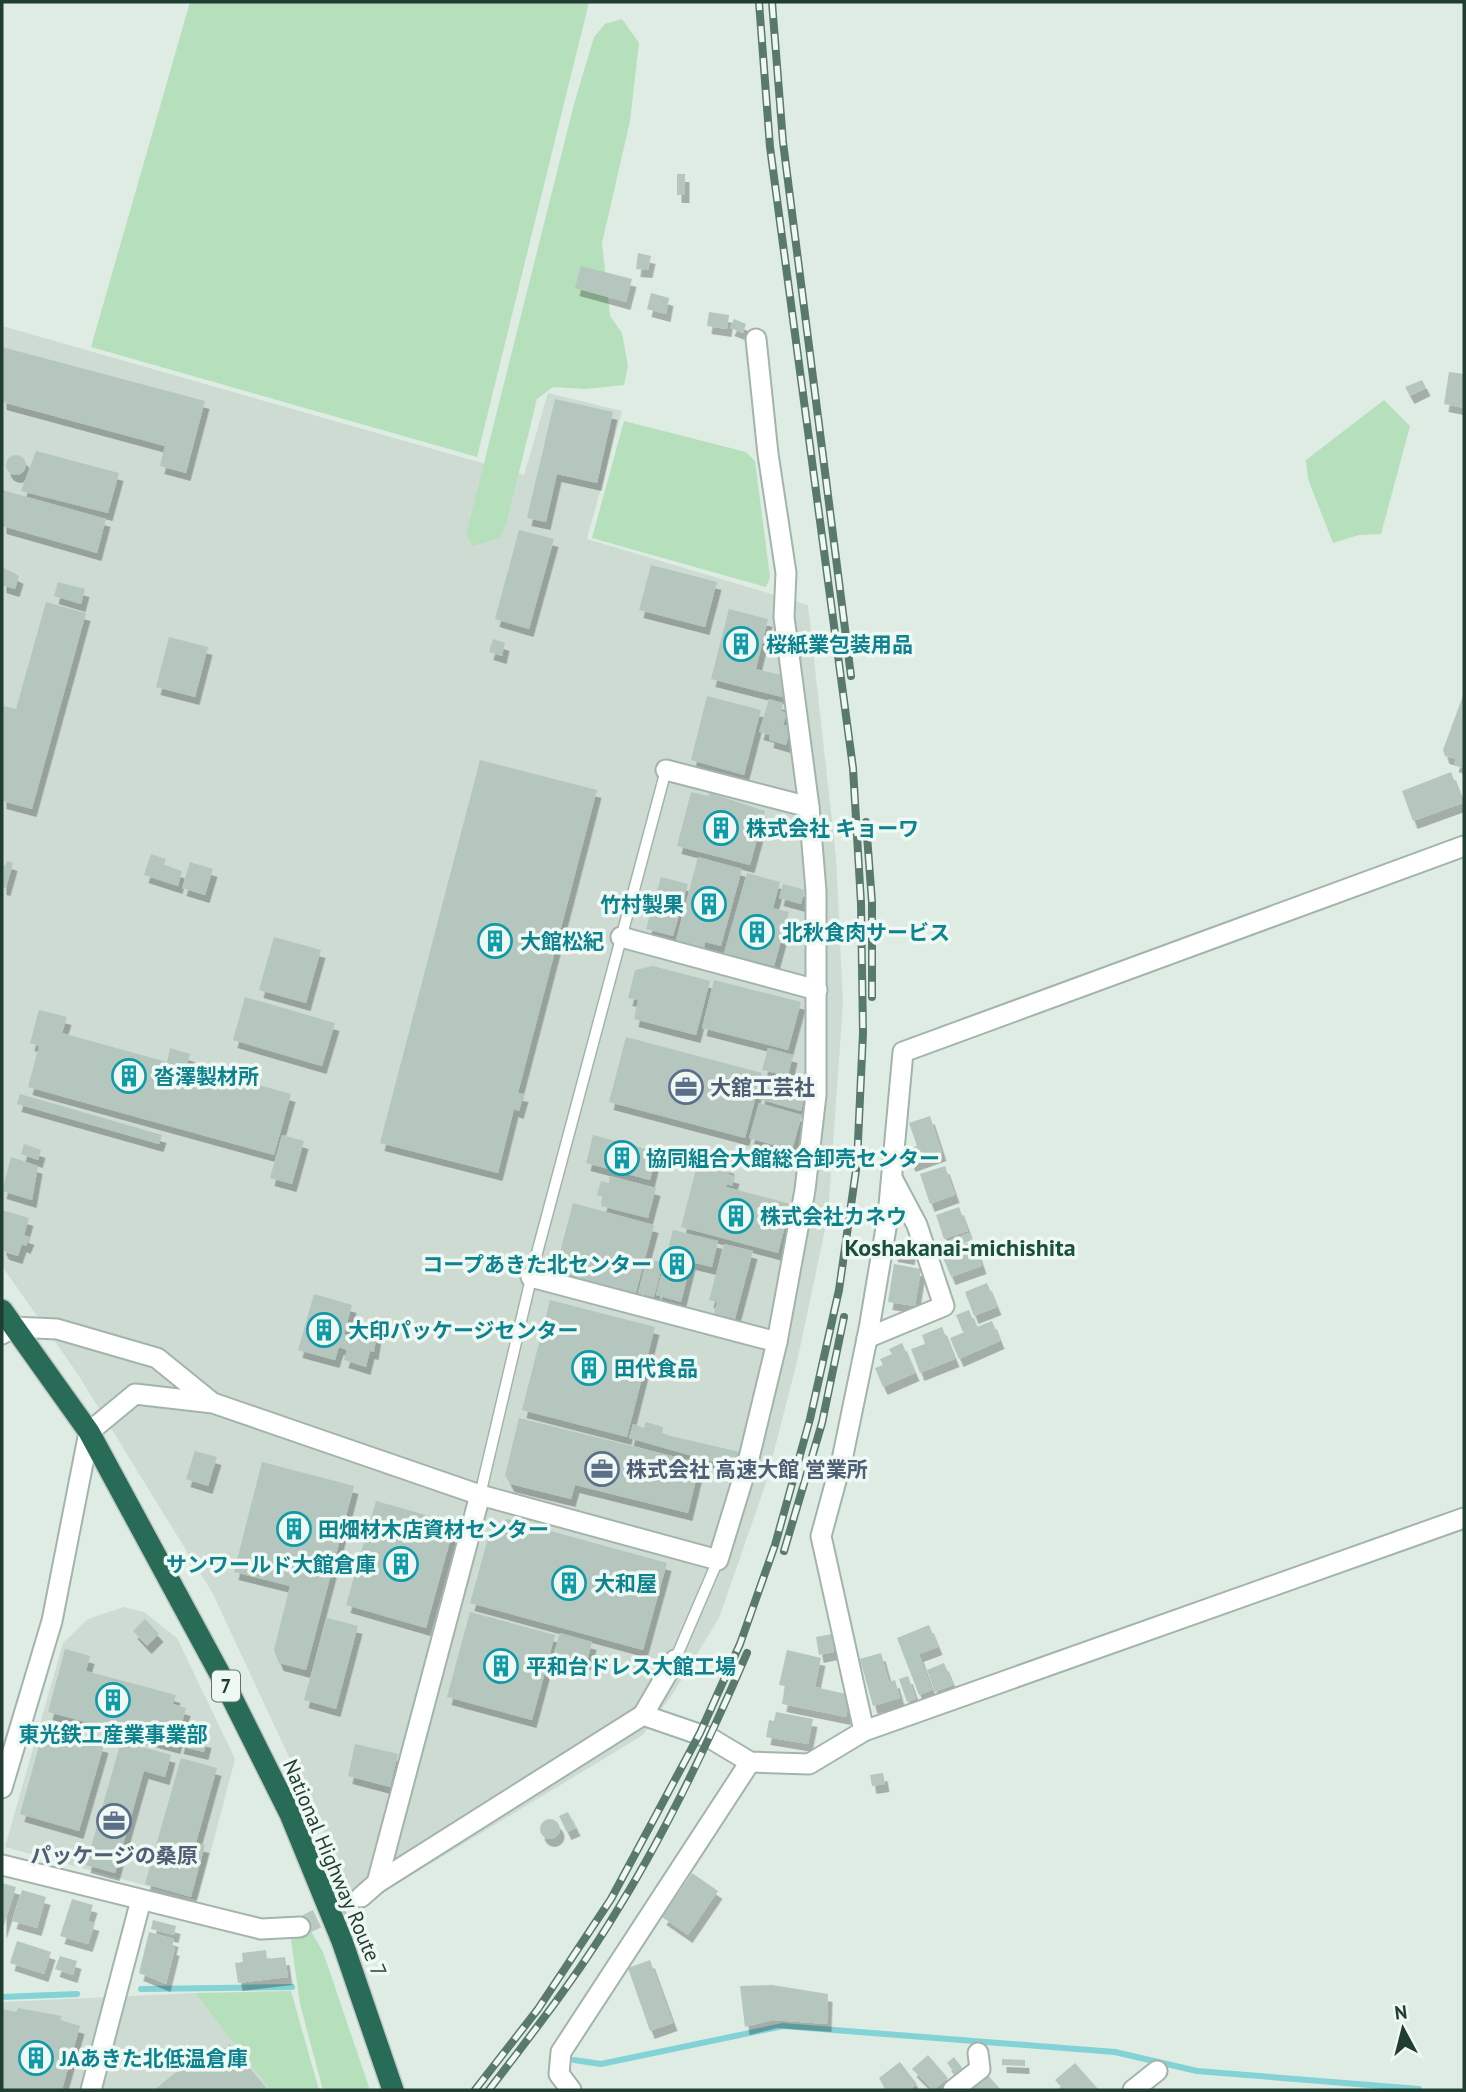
<svg xmlns="http://www.w3.org/2000/svg" width="1466" height="2092" font-family="'PT Sans','Noto Sans JP',sans-serif">
<style>
.built{fill:#cddbd3}
.green{fill:#b6dfbc}
.lines{fill:none;stroke-linecap:round;stroke-linejoin:round}
.stream{stroke:#82d2d6;stroke-width:6}
.building{fill:#b4c6bd;filter:url(#shadow)}
.street-tunnel{stroke:#b9c9c0;stroke-width:19;stroke-dasharray:19 10;stroke-linecap:butt}
.lane-casing{stroke:#a2b4ab;stroke-width:13}
.street-casing{stroke:#a2b4ab;stroke-width:23}
.highway-casing{stroke:#c0c9c5;stroke-width:24}
.lane{stroke:#fff;stroke-width:10}
.street{stroke:#fff;stroke-width:19}
.highway{stroke:#286b56;stroke-width:21}
.rail-casing{stroke:#59796d;stroke-width:8}
.rail{stroke:#eff8f3;stroke-width:5;stroke-dasharray:16;stroke-linecap:butt}
.labels{text-anchor:middle;dominant-baseline:central;stroke-width:7;stroke-linejoin:round;paint-order:stroke}
.shield{fill:#eff8f3;stroke:#5d756b;stroke-width:2}
.shield-label{font-size:19px;font-weight:bold;fill:#1f3d31}
.culture-label{font-size:21px;font-weight:bold;fill:#0d838f;stroke:#eff8f3;text-anchor:start}
.service-label{font-size:21px;font-weight:bold;fill:#4e5e75;stroke:#eff8f3;text-anchor:start}
.street-label{font-size:21px;fill:#1f3d31;stroke:#eff8f3}
.quarter-label{font-size:24px;font-weight:bold;fill:#19503d;stroke:#eff8f3}
</style>
<defs>
<filter id="shadow"><feDropShadow dx="4.5" dy="8" stdDeviation="0" flood-color="#0004"/></filter>
</defs>
<rect width="100%" height="100%" fill="#dfece4"/>
<g class="built">
<path d="M2 326 524 475 548 393 622 411 587 539 808 605 836 857 843 1003 828 1215 797 1362 765 1486 719 1618 674 1692 643 1735 359 1907 213 1594 77 1373 2 1266Z"/>
<path d="M124 1607 144 1612 177 1638 235 1759 198 1900 5 1847 63 1643 88 1619Z"/>
<path d="M195 1993 270 2090H2V2002Z"/>
</g>
<g class="green">
<path d="M190 2H589L477 457 91 347Z"/>
<path d="M622 19 639 43 630 121 602 243 610 316 622 333 628 366 624 385 585 389 553 387 537 399 507 521 500 538 473 546 466 535 574 104 594 37 605 24Z"/>
<path d="M1384 400 1410 426 1381 534 1359 535 1333 543 1308 479 1306 460Z"/>
<path d="M624 421 746 452 755 461 770 577 766 587 592 538Z"/>
<path d="M311 1931 323 1952 370 2090H323L300 2004 291 1940 297 1934Z"/>
<path d="M291 1991 319 2090H270L195 1993Z"/>
</g>
<g class="lines">
<g class="stream">
<path d="M141 1989 292 1987"/>
<path d="M2 1997 77 1994"/>
<path d="M574 2060 601 2064 783 2026 1115 2052 1197 2071 1419 2089"/>
</g>
</g>
<g class="building">
<rect x="677" y="174" width="8" height="21"/>
<path d="M638 253 651 256 648 270 636 269Z"/>
<path d="M581 266 632 279 626 302 575 288Z"/>
<path d="M651 293 669 298 666 314 647 309Z"/>
<path d="M709 312 729 315 727 329 707 326Z"/>
<path d="M734 319 746 324 743 333 730 328Z"/>
<path d="M2 347 205 401 186 473 160 466 165 446 2 402Z"/>
<path d="M1449 372 1464 374V408L1444 404Z"/>
<path d="M1422 380 1426 388 1410 396 1405 387Z"/>
<path d="M555 399 613 412 597 483 557 474 546 522 527 518Z"/>
<path d="M36 451 119 473 108 513 21 491Z"/>
<circle cx="16" cy="465" r="10"/>
<path d="M2 490 106 519 97 553 2 526Z"/>
<path d="M519 530 554 539 529 629 495 619Z"/>
<path d="M651 565 717 582 705 627 639 610Z"/>
<path d="M2 567 19 576 15 589 2 585Z"/>
<path d="M58 582 85 589 81 604 54 596Z"/>
<path d="M46 602 86 613 32 809 2 801V711L3 706 16 709Z"/>
<path d="M729 609 768 619 756 669 781 675 786 698 711 679Z"/>
<path d="M169 637 208 647 195 697 156 687Z"/>
<path d="M493 639 505 643 502 656 489 652Z"/>
<path d="M1464 693V768L1454 764 1456 759 1445 756 1443 750Z"/>
<path d="M707 696 761 710 744 775 691 760Z"/>
<path d="M769 699 783 703 781 711 787 713 783 725 791 727 786 745 769 740 770 735 759 732Z"/>
<path d="M480 760 597 790 518 1093 524 1094 519 1111 514 1109 498 1173 380 1143Z"/>
<path d="M1451 772 1463 803 1413 821 1402 791Z"/>
<path d="M691 792 708 796 710 793 765 811 750 865 677 846Z"/>
<path d="M151 854 166 859 164 865 182 871 178 886 144 875Z"/>
<path d="M698 857 742 869 721 946 705 942 704 948 676 940Z"/>
<path d="M7 861 13 863 6 888 2 887V865L5 866Z"/>
<path d="M190 862 213 869 205 895 182 888Z"/>
<path d="M747 873 780 882 773 908 789 912 774 966 724 953Z"/>
<path d="M661 877 688 884 673 936 646 929Z"/>
<path d="M783 884 805 890 801 904 779 898Z"/>
<path d="M274 937 321 950 306 1003 259 990Z"/>
<path d="M653 966 710 981 696 1035 634 1019 638 1000 628 998 635 970Z"/>
<path d="M714 980 801 1002 788 1050 702 1028Z"/>
<path d="M245 997 335 1023 322 1066 233 1040Z"/>
<path d="M39 1010 67 1017 62 1033 167 1062 170 1048 190 1054 187 1065 291 1094 274 1155 28 1087 39 1046 30 1043Z"/>
<path d="M626 1037 762 1073 745 1138 609 1102Z"/>
<path d="M768 1048 793 1055 788 1076 762 1070Z"/>
<path d="M795 1085 807 1088 801 1111 759 1099 763 1086 792 1094Z"/>
<path d="M20 1094 162 1135 159 1144 17 1104Z"/>
<path d="M759 1103 802 1115 792 1150 749 1138Z"/>
<path d="M930 1116 942 1153 911 1164 906 1150 917 1146 909 1123Z"/>
<path d="M282 1135 304 1141 292 1184 270 1178Z"/>
<path d="M593 1135 657 1152 650 1180 586 1163Z"/>
<path d="M24 1144 41 1150 38 1160 21 1154Z"/>
<path d="M11 1157 38 1166 32 1200 2 1191Z"/>
<path d="M699 1158 730 1166 728 1174 735 1176 732 1186 727 1184 726 1187 791 1204 778 1253 681 1227Z"/>
<path d="M945 1166 955 1195 930 1204 920 1174Z"/>
<path d="M610 1176 656 1188 648 1218 601 1206 604 1197 597 1195 601 1181 609 1183Z"/>
<path d="M573 1203 654 1225 635 1296 563 1276 557 1264Z"/>
<path d="M959 1207 968 1231 944 1239 936 1215Z"/>
<path d="M2 1210 29 1218 24 1235 30 1237 26 1246 22 1244 18 1256 5 1252 2 1247Z"/>
<path d="M673 1230 718 1241 712 1267 691 1262 681 1302 656 1295Z"/>
<path d="M969 1233 972 1240 951 1249 948 1241Z"/>
<path d="M974 1243 982 1266 951 1277 942 1255Z"/>
<path d="M724 1244 753 1251 735 1319 714 1314 717 1302 709 1300Z"/>
<path d="M895 1245 912 1248 910 1257 893 1254Z"/>
<path d="M647 1258 663 1263 654 1297 638 1293Z"/>
<path d="M894 1264 921 1269 915 1306 888 1302Z"/>
<path d="M987 1283 997 1307 974 1316 965 1292Z"/>
<path d="M314 1294 352 1305 344 1334 350 1335 355 1321 378 1327 374 1352 370 1351 366 1367 344 1360 347 1350 339 1347 335 1360 298 1350Z"/>
<path d="M550 1300 655 1327 627 1437 522 1410Z"/>
<path d="M969 1310 976 1327 963 1332 956 1315Z"/>
<path d="M992 1321 1000 1341 959 1359 950 1338Z"/>
<path d="M942 1327 955 1359 920 1373 911 1349 925 1344 922 1335Z"/>
<path d="M902 1343 915 1373 883 1387 875 1368 883 1365 880 1359 892 1354 889 1349Z"/>
<path d="M519 1418 700 1463 688 1513 575 1485 571 1499 510 1484 505 1475Z"/>
<path d="M646 1422 663 1427 662 1434 740 1452 735 1468 629 1438 633 1424 644 1428Z"/>
<path d="M195 1451 217 1457 208 1486 186 1479Z"/>
<path d="M262 1462 354 1486 306 1670 279 1663 274 1650 290 1586 234 1572Z"/>
<path d="M376 1501 455 1523 426 1628 346 1605Z"/>
<path d="M507 1519 667 1563 643 1650 470 1603 489 1535Z"/>
<path d="M470 1612 555 1635 532 1720 447 1697Z"/>
<path d="M327 1618 358 1626 336 1709 304 1700Z"/>
<path d="M145 1619 159 1634 147 1646 133 1631Z"/>
<path d="M929 1625 938 1647 919 1654 932 1690 919 1695 897 1638Z"/>
<path d="M560 1633 592 1642 587 1662 554 1653Z"/>
<path d="M832 1634 834 1652 819 1655 816 1637Z"/>
<path d="M65 1649 90 1656 86 1671 176 1695 173 1704 186 1708 176 1746 48 1712Z"/>
<path d="M787 1650 821 1658 815 1687 850 1695 846 1717 782 1704 785 1686 779 1685Z"/>
<path d="M881 1653 889 1682 895 1680 900 1698 873 1706 860 1659Z"/>
<path d="M944 1663 953 1685 935 1692 927 1670Z"/>
<path d="M908 1676 916 1699 907 1702 899 1679Z"/>
<path d="M776 1712 813 1719 808 1744 766 1737 769 1720 774 1721Z"/>
<path d="M44 1728 104 1745 79 1831 20 1814Z"/>
<path d="M183 1729 200 1733 199 1738 207 1740 204 1752 179 1746Z"/>
<path d="M121 1741 171 1755 165 1777 144 1771 115 1873 86 1865Z"/>
<path d="M355 1744 398 1754 390 1787 348 1776Z"/>
<path d="M181 1758 217 1768 196 1843 205 1845 191 1897 145 1884Z"/>
<path d="M883 1773 885 1784 872 1786 870 1775Z"/>
<path d="M568 1812 576 1828 567 1832 559 1816Z"/>
<circle cx="550" cy="1829" r="10"/>
<path d="M692 1873 718 1891 688 1935 662 1917Z"/>
<path d="M2 1883 16 1887 2 1931Z"/>
<path d="M22 1890 46 1897 37 1928 12 1921Z"/>
<path d="M72 1899 93 1905 88 1921 95 1923 88 1944 60 1936Z"/>
<path d="M153 1920 176 1926 174 1935 151 1929Z"/>
<path d="M149 1932 174 1939 172 1947 175 1948 166 1984 139 1973Z"/>
<path d="M17 1941 51 1952 44 1974 10 1963Z"/>
<path d="M266 1950 267 1959 285 1957 288 1977 238 1983 235 1963 243 1962 242 1953Z"/>
<path d="M60 1956 77 1961 73 1975 55 1969Z"/>
<path d="M650 1960 673 2023 650 2031 628 1968Z"/>
<path d="M772 1985 828 1994 827 2024 773 2020 745 2027 740 1986Z"/>
<path d="M18 2008 62 2016 60 2020 80 2026 62 2090H2V2009L16 2012Z"/>
<path d="M230 2044 268 2090H154L201 2052 208 2061Z"/>
<path d="M928 2055 948 2078 933 2090 912 2069Z"/>
<path d="M954 2057 963 2069 956 2075 947 2063Z"/>
<path d="M1002 2059 1025 2060V2066L1002 2065Z"/>
<path d="M900 2062 917 2084 909 2090H886L879 2078Z"/>
<path d="M1075 2063 1099 2090H1064L1055 2080Z"/>
<path d="M985 2072 1001 2090H964Z"/>
</g>
<g class="lines">
<path class="street-tunnel" d="M300 1927 361 1897"/>
<g class="lane-casing">
<g id="lane">
<path d="M480 1495 537 1253 666 770"/>
<path d="M675 1660 718 1560"/>
</g>
</g>
<g class="street-casing">
<g id="street">
<path d="M666 770 809 807"/>
<path d="M621 937 817 990"/>
<path d="M531 1277 777 1342"/>
<path d="M2 1334 13 1327 57 1329 157 1358 210 1401"/>
<path d="M867 1338 944 1306 917 1225 892 1178"/>
<path d="M643 1715 710 1738 750 1762 809 1764 864 1731 1464 1518"/>
<path d="M864 1731 821 1536 843 1455 869 1329 888 1216 903 1052 1464 846"/>
<path d="M2 1788 52 1621 89 1432 135 1394 213 1403 480 1495 718 1560 748 1462 777 1342 805 1190 816 1095V891L809 807 784 617 786 573 768 454 756 339"/>
<path d="M2 1865 261 1929 300 1927"/>
<path d="M377 1883 480 1495"/>
<path d="M361 1897 377 1883 643 1715 675 1660"/>
<path d="M91 2090 141 1900"/>
<path d="M571 2090 559 2074 561 2052 750 1762"/>
<path d="M953 2090 980 2069 978 2053"/>
<path d="M1133 2090 1157 2071"/>
</g>
</g>
<g class="highway-casing">
<path id="highway" d="M2 1310 89 1432 221 1676 290 1814 342 1941 393 2090"/>
</g>
<use href="#lane" class="lane"/>
<use href="#street" class="street"/>
<use href="#highway" class="highway"/>
<g class="rail-casing">
<g id="rail">
<path d="M772 2 783 142 851 676"/>
<path d="M866 822 872 902V997"/>
<path d="M784 1551 822 1423 844 1317"/>
<path d="M475 2090 538 2009 611 1899 700 1733 740 1644 775 1545 810 1419 839 1290 857 1163 863 1033 861 903 853 768 770 147 759 2"/>
<path d="M489 2090C535 2030 582 1970 621 1904 670 1824 710 1739 747 1653"/>
</g>
</g>
<use href="#rail" class="rail"/>
</g>
<defs>
<g id="building-ring" transform="scale(1.75)"><circle r="9.5" fill="#eff8f3" stroke="#0f9aa8" stroke-width="1.5"/><path d="M-4-6H4V6H1V3H-1V6H-4ZM-2.5-4.3h1.7v1.8h-1.7ZM.8-4.3h1.7v1.8H.8ZM-2.5-1h1.7V.8h-1.7ZM.8-1h1.7V.8H.8Z" fill="#0f9aa8"/></g>
<g id="office-ring" transform="scale(1.75)"><circle r="9.5" fill="#eff8f3" stroke="#5c6f8a" stroke-width="1.5"/><path d="M-6-3h4V-5.5h4V-3h4V5H-6ZM-1-4.5V-3h2v-1.5ZM-6 0V1H6V0Z" fill="#5c6f8a"/></g>
</defs>
<g fill-rule="evenodd">
<use href="#building-ring" x="741" y="644"/>
<use href="#building-ring" x="721" y="828"/>
<use href="#building-ring" x="709" y="904"/>
<use href="#building-ring" x="757" y="932"/>
<use href="#building-ring" x="495" y="941"/>
<use href="#building-ring" x="129" y="1076"/>
<use href="#office-ring" x="686" y="1087"/>
<use href="#building-ring" x="622" y="1158"/>
<use href="#building-ring" x="736" y="1216"/>
<use href="#building-ring" x="677" y="1264"/>
<use href="#building-ring" x="324" y="1330"/>
<use href="#building-ring" x="589" y="1368"/>
<use href="#office-ring" x="602" y="1469"/>
<use href="#building-ring" x="294" y="1529"/>
<use href="#building-ring" x="401" y="1564"/>
<use href="#building-ring" x="569" y="1583"/>
<use href="#building-ring" x="501" y="1666"/>
<use href="#building-ring" x="113" y="1700"/>
<use href="#office-ring" x="114" y="1821"/>
<use href="#building-ring" x="36" y="2058"/>
</g>
<g class="labels">
<rect class="shield" x="212" y="1670.5" width="28" height="31" rx="5"/>
<g class="shield-label">
<text x="226" y="1686">7</text>
</g>
<g class="culture-label">
<text x="766" y="644">桜紙業包装用品</text>
<text x="746" y="828">株式会社 キョーワ</text>
<text x="684" y="904" text-anchor="end">竹村製果</text>
<text x="782" y="932">北秋食肉サービス</text>
<text x="520" y="941">大館松紀</text>
<text x="154" y="1076">沓澤製材所</text>
<text x="646" y="1158">協同組合大館総合卸売センター</text>
<text x="760" y="1216">株式会社カネウ</text>
<text x="652" y="1264" text-anchor="end">コープあきた北センター</text>
<text x="348" y="1330">大印パッケージセンター</text>
<text x="614" y="1368">田代食品</text>
<text x="318" y="1529">田畑材木店資材センター</text>
<text x="376" y="1564" text-anchor="end">サンワールド大館倉庫</text>
<text x="594" y="1583">大和屋</text>
<text x="526" y="1666">平和台ドレス大館工場</text>
<text x="113" y="1734" text-anchor="middle">東光鉄工産業事業部</text>
<text x="60" y="2058">JAあきた北低温倉庫</text>
</g>
<g class="service-label">
<text x="710" y="1087">大舘工芸社</text>
<text x="626" y="1469">株式会社 高速大館 営業所</text>
<text x="114" y="1855" text-anchor="middle">パッケージの桑原</text>
</g>
<g class="street-label">
<text transform="translate(335 1868) rotate(67)">National Highway Route 7</text>
</g>
<g class="quarter-label">
<text x="960" y="1247">Koshakanai-michishita</text>
</g>
</g>
<rect width="1466" height="2092" fill="none" stroke="#1f3d31" stroke-width="7"/>
<g transform="translate(1403 2029) rotate(353)" stroke="#eff8f3" stroke-width="5" paint-order="stroke">
<path d="M0-5L12 26L0 18L-12 26Z" fill="#1f3d31"/>
<text y="-10" font-size="19" font-weight="bold" text-anchor="middle" fill="#1f3d31">N</text>
</g>
</svg>
